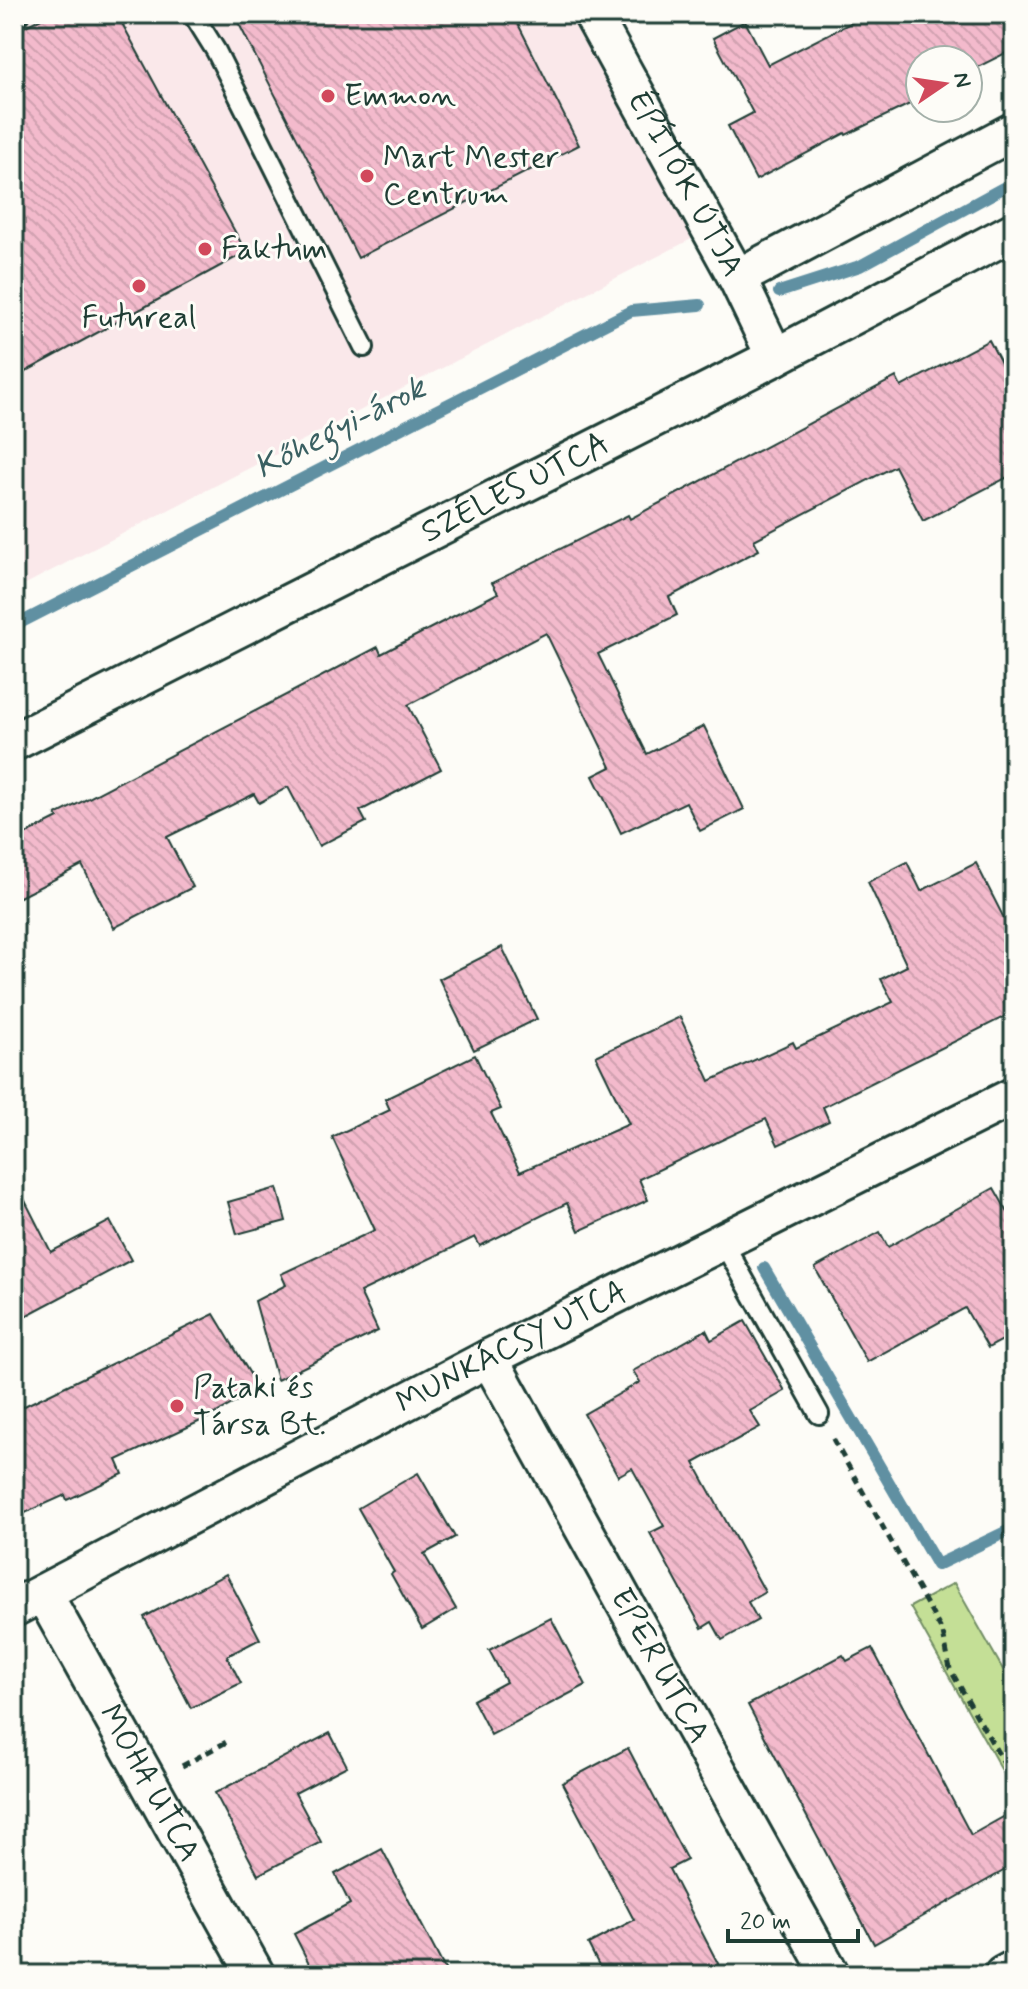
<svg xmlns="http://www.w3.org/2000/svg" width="1028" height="1989" font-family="Mynerve,sans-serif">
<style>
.built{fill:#fae8ea}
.green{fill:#c4df96;stroke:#728e65;stroke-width:2}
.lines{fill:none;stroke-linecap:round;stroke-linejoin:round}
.stream{stroke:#6090a2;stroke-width:12}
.building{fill:url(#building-back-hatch);stroke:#1f3d34;stroke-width:2}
.service-casing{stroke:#1f3d34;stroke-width:24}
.minor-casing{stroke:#1f3d34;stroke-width:42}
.path{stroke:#1f3d34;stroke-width:5;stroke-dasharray:8 6;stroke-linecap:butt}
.service{stroke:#fdfcf7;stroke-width:18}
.minor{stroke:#fdfcf7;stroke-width:36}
.poi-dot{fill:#d1495b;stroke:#fdfcf7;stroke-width:3}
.labels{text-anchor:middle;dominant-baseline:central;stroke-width:6;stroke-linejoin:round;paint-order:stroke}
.poi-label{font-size:32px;fill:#1f3d34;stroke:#fdfcf7;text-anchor:start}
.street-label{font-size:32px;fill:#1f3d34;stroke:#fdfcf7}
.water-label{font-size:34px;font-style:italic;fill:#3a6062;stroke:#fdfcf7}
</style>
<defs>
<pattern id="building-back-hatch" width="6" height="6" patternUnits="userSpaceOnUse" patternTransform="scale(2)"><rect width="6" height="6" fill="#f3bacc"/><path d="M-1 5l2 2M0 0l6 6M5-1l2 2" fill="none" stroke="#d0a1b0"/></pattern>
</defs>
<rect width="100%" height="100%" fill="#fdfcf7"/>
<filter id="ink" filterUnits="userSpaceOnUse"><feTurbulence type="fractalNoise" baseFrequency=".0125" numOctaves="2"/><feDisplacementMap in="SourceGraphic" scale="16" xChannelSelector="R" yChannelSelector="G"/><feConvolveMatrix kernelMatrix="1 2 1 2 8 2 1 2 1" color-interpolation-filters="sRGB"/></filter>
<g filter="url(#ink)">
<path class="built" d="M14 14H616L724 222 14 590Z"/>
<path class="green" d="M954 1583 1014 1689V1792L910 1607Z"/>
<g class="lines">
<g class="stream">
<path d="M779 292 860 266 1014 182"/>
<path d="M14 626 631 311 700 305"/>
<path d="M764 1268 937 1565 1014 1528"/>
</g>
</g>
<g class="building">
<path d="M49 14H117L246 252 14 378V32Z"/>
<path d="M234 14H513L579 145 358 258Z"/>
<path d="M868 14H1014V49L968 72V60H920V99L846 135 845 133 756 180 728 126 753 113 713 38 745 21 768 65Z"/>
<path d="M989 340 1014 388V474L923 521 895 466 754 540 759 550 669 597 677 615 598 654 647 754 704 726 744 809 700 831 686 802 621 833 593 776 611 767 546 633 408 705 441 769 360 811 366 822 319 846 288 787 259 803 254 794 167 837 193 887 114 928 82 865 14 900V840L58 818 56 815 378 647 381 654 498 593 492 583 628 515 630 519 896 377 901 387Z"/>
<path d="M907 862 921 891 976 863 1014 938V1012L823 1107 829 1121 778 1145 766 1119 639 1179 648 1200 579 1231 567 1203 480 1246 475 1237 360 1292 378 1331 277 1380 255 1301 286 1285 281 1274 375 1230 332 1137 390 1110 385 1099 475 1055 501 1109 491 1113 520 1172 629 1124 596 1056 680 1017 710 1081 793 1042 796 1048 893 1002 881 979 907 966 868 882Z"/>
<path d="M502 947 537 1019 474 1050 439 979Z"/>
<path d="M14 1179 51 1252 110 1221 131 1260 14 1322Z"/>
<path d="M277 1188 286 1221 237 1234 228 1202Z"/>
<path d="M994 1188 1014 1223V1334L988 1348 965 1308 867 1362 815 1268 880 1232 888 1247Z"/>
<path d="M214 1314 259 1389 207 1418 117 1460 123 1474 67 1500 65 1495 14 1518V1411Z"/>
<path d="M745 1321 785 1391 750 1411 760 1427 694 1463 765 1592 748 1602 758 1620 722 1640 712 1622 702 1628 650 1533 664 1526 632 1468 618 1476 584 1414 640 1382 633 1371 706 1330 711 1340Z"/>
<path d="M418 1473 455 1537 424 1554 456 1609 422 1629 391 1574 394 1572 358 1508Z"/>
<path d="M226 1574 260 1639 227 1656 241 1683 191 1708 144 1617Z"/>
<path d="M551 1618 586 1685 491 1735 473 1700 506 1682 489 1650Z"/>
<path d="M872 1648 971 1835 1014 1811V1865L874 1944 748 1705 843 1655 847 1661Z"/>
<path d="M330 1733 347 1766 295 1793 321 1842 258 1875 215 1793Z"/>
<path d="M628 1748 687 1860 669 1869 724 1975H604L588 1944 634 1920 562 1783Z"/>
<path d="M382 1849 448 1975H315L294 1934 350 1904 335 1874Z"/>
</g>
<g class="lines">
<g class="service-casing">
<g id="service">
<path d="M193 14 216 51 364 347"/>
<path d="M14 17 19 14"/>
<path d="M723 1242 819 1414"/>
</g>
</g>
<g class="minor-casing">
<g id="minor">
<path id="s1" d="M592 14 737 278 775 357"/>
<path d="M737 278 1014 131"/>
<path id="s2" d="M14 742 775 357 1014 231"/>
<path id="s3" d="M489 1358 831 1975"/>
<path id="s4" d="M43 1593 256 1975"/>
<path id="s5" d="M14 1608 489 1358 1014 1096"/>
<path d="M1003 1975 1014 1969"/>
</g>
</g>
<g class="path">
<path d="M833 1439 943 1633 950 1669 1014 1781"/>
<path d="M182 1766 230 1740"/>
</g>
<use href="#service" class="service"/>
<use href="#minor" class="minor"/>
</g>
</g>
<g class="poi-dot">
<circle cx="328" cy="96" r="8"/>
<circle cx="367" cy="176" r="8"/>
<circle cx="205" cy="249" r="8"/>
<circle cx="139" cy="286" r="8"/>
<circle cx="177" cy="1406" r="8"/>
</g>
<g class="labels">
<g class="poi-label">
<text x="344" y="96">Emmon</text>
<text x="383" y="158">Mart Mester<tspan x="383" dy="37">Centrum</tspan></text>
<text x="221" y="249">Faktum</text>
<text x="139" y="318" text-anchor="middle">Futureal</text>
<text x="193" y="1388">Pataki és<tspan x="193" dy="37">Társa Bt.</tspan></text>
</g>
<g class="street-label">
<text stroke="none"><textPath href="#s1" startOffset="194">ÉPÍTŐK ÚTJA</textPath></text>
<text stroke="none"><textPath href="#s2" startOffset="562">SZÉLES UTCA</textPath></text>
<text stroke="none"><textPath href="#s5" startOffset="562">MUNKÁCSY UTCA</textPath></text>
<text stroke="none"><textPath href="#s3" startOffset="352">EPER UTCA</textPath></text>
<text stroke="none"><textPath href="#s4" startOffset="218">MOHA UTCA</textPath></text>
</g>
<g class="water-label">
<text transform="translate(340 428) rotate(-27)">Kőhegyi-árok</text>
</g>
</g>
<rect width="1028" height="1989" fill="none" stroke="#fdfcf7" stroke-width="48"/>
<rect x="24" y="24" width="980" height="1941" fill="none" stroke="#1f3d34" stroke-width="3" filter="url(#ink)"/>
<g transform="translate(944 84) rotate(77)"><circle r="38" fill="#fdfcf7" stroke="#a4b0a9" stroke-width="2"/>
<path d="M0-6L14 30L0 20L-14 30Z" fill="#d1495b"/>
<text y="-12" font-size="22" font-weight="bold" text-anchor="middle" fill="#1f3d34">N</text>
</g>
<path d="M728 1929v12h130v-12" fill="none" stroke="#1f3d34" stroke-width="4"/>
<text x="740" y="1929" font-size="24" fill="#1f3d34" stroke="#fdfcf7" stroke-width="6" paint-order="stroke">20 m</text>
</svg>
